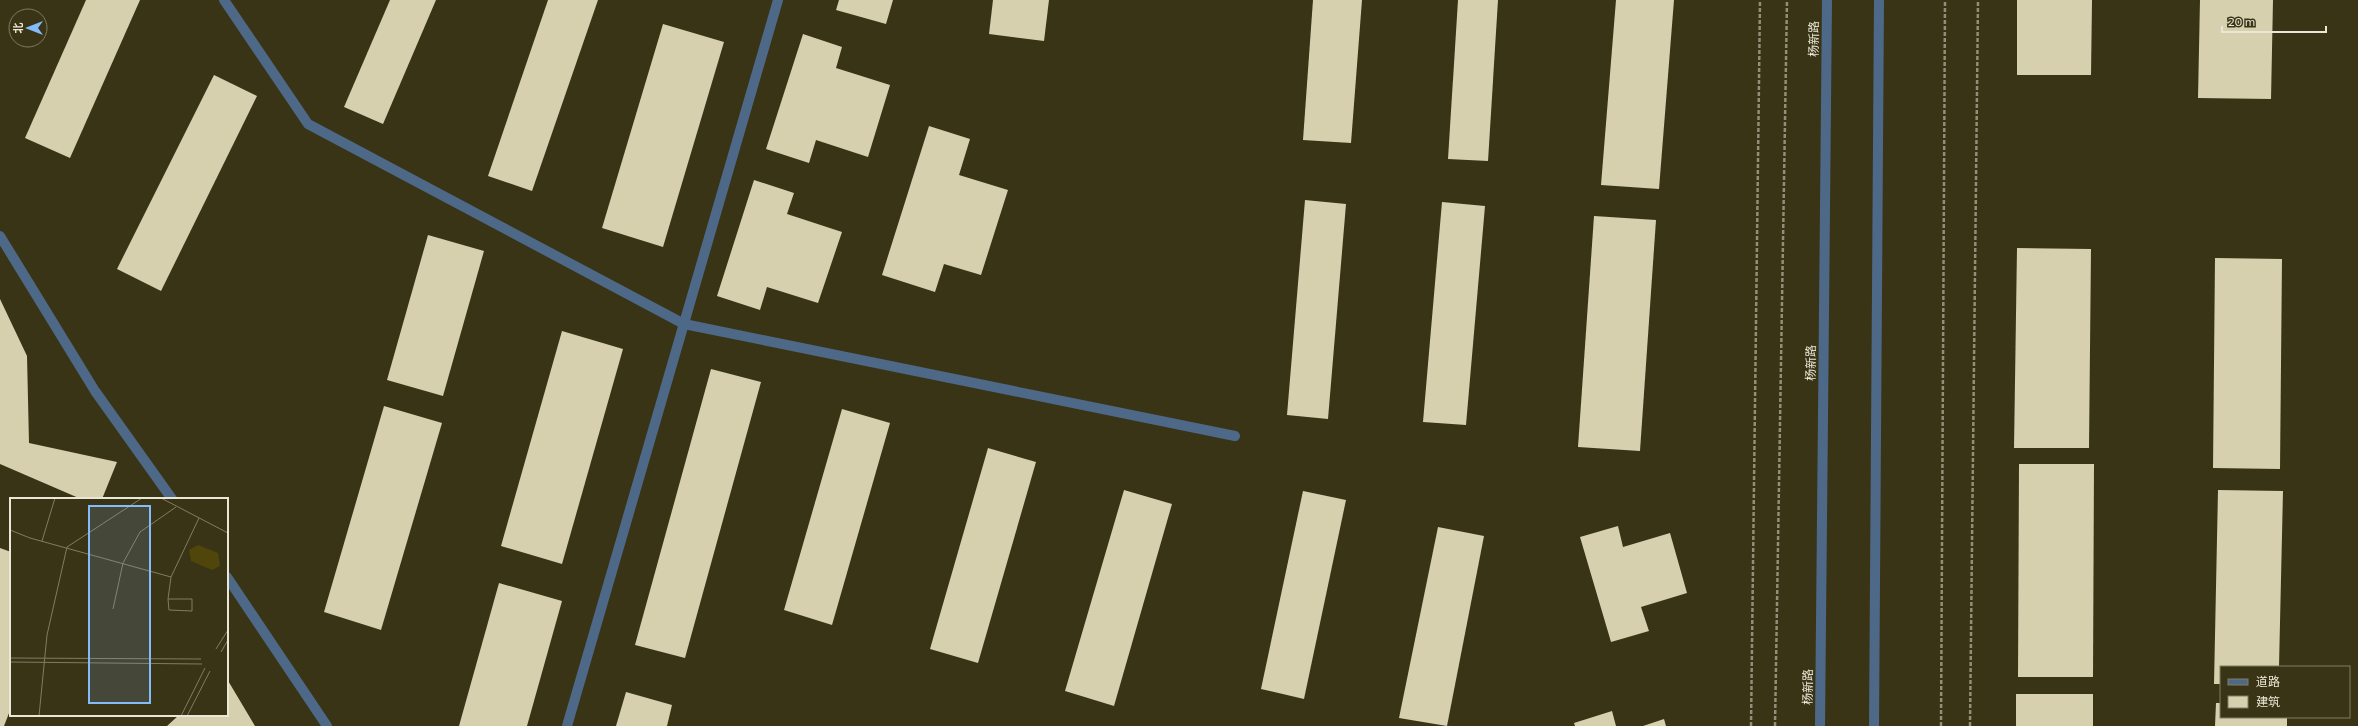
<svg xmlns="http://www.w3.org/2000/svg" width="2358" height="726" font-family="Commissioner,'Noto Sans SC',sans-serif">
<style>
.building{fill:#d7d0ae}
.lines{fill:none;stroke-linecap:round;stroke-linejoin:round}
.path{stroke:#928e77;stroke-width:2.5;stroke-dasharray:4 2;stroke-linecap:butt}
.minor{stroke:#4e6987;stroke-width:10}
.labels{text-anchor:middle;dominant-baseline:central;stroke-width:4;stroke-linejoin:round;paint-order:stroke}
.street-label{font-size:12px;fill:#eae7d6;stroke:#3a3417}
.inset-road{fill:none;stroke:#807c63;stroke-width:1}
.view{fill:#84bcfb;fill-opacity:0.15;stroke:#84bcfb;stroke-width:2}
.inset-edge{fill:none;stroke:#eae7d6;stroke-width:2}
</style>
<rect width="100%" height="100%" fill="#3a3417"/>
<g class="building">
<path d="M86 0H140L70 158 25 138Z"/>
<path d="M390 0H436L383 124 344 107Z"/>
<path d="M548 0H598L532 191 488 176Z"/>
<path d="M839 0H893L886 24 836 10Z"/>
<path d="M993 0H1049L1044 41 989 34Z"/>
<path d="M1313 0H1362L1351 143 1303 140Z"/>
<path d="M1458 0H1498L1488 161 1448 159Z"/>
<path d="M1616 0H1674L1659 189 1601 185Z"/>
<path d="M2017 0H2092L2091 75H2017Z"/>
<path d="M2200 0H2273L2271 99 2198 98Z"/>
<path d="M663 24 724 42 663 247 602 228Z"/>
<path d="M803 34 842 47 836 68 890 85 868 157 816 140 809 163 766 149Z"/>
<path d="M214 75 257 96 161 291 117 269Z"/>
<path d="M929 126 970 139 959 175 1008 190 981 275 944 264 935 292 882 275Z"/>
<path d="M754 180 794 193 787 214 842 232 818 303 767 287 760 310 717 296Z"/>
<path d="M1305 200 1346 204 1328 419 1287 415Z"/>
<path d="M1442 202 1485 206 1466 425 1423 422Z"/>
<path d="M1594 216 1656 220 1640 451 1578 447Z"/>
<path d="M428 235 484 251 443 396 387 380Z"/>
<path d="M2017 248 2091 249 2089 448H2014Z"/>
<path d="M2215 258 2282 259 2280 469 2213 468Z"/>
<path d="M0 299 27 356 29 443 117 462 102 499H81L0 464Z"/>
<path d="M562 331 623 349 562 564 501 546Z"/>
<path d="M711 369 761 382 685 658 635 645Z"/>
<path d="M384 406 442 423 381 630 324 612Z"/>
<path d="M842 409 890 423 832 625 784 610Z"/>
<path d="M988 448 1036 462 978 663 930 649Z"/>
<path d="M2019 464H2094L2093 677H2018Z"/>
<path d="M1124 490 1172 504 1114 706 1065 691Z"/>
<path d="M2218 490 2283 491 2279 667H2221V684H2214Z"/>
<path d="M1303 491 1346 500 1304 699 1261 689Z"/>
<path d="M1618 526 1623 547 1670 533 1687 593 1641 607 1649 631 1611 642 1580 537Z"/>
<path d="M1438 527 1484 536 1447 726 1399 718Z"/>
<path d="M0 548 11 552V708L4 726H0Z"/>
<path d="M499 583 562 601 527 726H459Z"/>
<path d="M227 679 255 726H167L179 715H227Z"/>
<path d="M626 692 672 705 667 726H616Z"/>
<rect x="2016" y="694" width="77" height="32"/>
<path d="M2216 703H2221V717H2287V726H2215Z"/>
<path d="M1612 711 1616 726H1575L1574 723Z"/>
<path d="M1664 719 1666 726H1643Z"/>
</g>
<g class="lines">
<g class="path">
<path d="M1751 726 1760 0"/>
<path d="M1775 726 1787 0"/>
<path d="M1941 726 1945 0"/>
<path d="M1970 726 1978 0"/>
</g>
<g class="minor">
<path d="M224 0 308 124 684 324 1235 436"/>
<path d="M0 236 95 391 172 499"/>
<path d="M227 577 327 726"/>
<path d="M567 726 778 0"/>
<path d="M1820 726 1827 0"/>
<path d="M1874 726 1879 0"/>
</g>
</g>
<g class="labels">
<g class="street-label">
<text transform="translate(1813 39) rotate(-89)">杨新路</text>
<text transform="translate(1810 363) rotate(-89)">杨新路</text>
<text transform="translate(1807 687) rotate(-89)">杨新路</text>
</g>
</g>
<g transform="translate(10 498)">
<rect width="218" height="218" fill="#3a3417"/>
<path d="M188 47 208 55 210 68 202 72 181 63 179 52Z" fill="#50450b"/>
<path class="inset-road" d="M151 0 218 35M0 32 20 40 161 79 189 20M32 43 45 0M57 49 132 0M158 101H182V113L159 112 158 101 161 79M103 111 113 65 130 34 166 9M206 151 218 132M211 154 218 142M0 160 191 161M0 164 192 166M29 218 37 137 57 49M171 218 195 170M177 218 200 173"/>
<path class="view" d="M79 8H140V205H79Z"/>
<rect width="218" height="218" class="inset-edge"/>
</g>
<rect x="2220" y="666" width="130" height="52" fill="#3a3417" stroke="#807c63"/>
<rect x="2228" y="679" width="20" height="6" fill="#4e6987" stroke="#807c63"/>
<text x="2256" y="686" font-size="12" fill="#eae7d6">道路</text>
<rect x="2228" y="696" width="20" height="12" fill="#d7d0ae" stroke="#807c63"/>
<text x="2256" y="706" font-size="12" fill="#eae7d6">建筑</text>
<g transform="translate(28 28) rotate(270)"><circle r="19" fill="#3a3417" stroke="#807c63"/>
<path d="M0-3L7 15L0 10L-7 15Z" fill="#84bcfb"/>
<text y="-6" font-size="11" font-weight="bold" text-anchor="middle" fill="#eae7d6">北</text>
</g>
<path d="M2222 26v6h104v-6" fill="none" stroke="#eae7d6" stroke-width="2"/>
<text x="2228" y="26" font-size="12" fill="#eae7d6" stroke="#3a3417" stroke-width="3" paint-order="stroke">20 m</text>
</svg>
